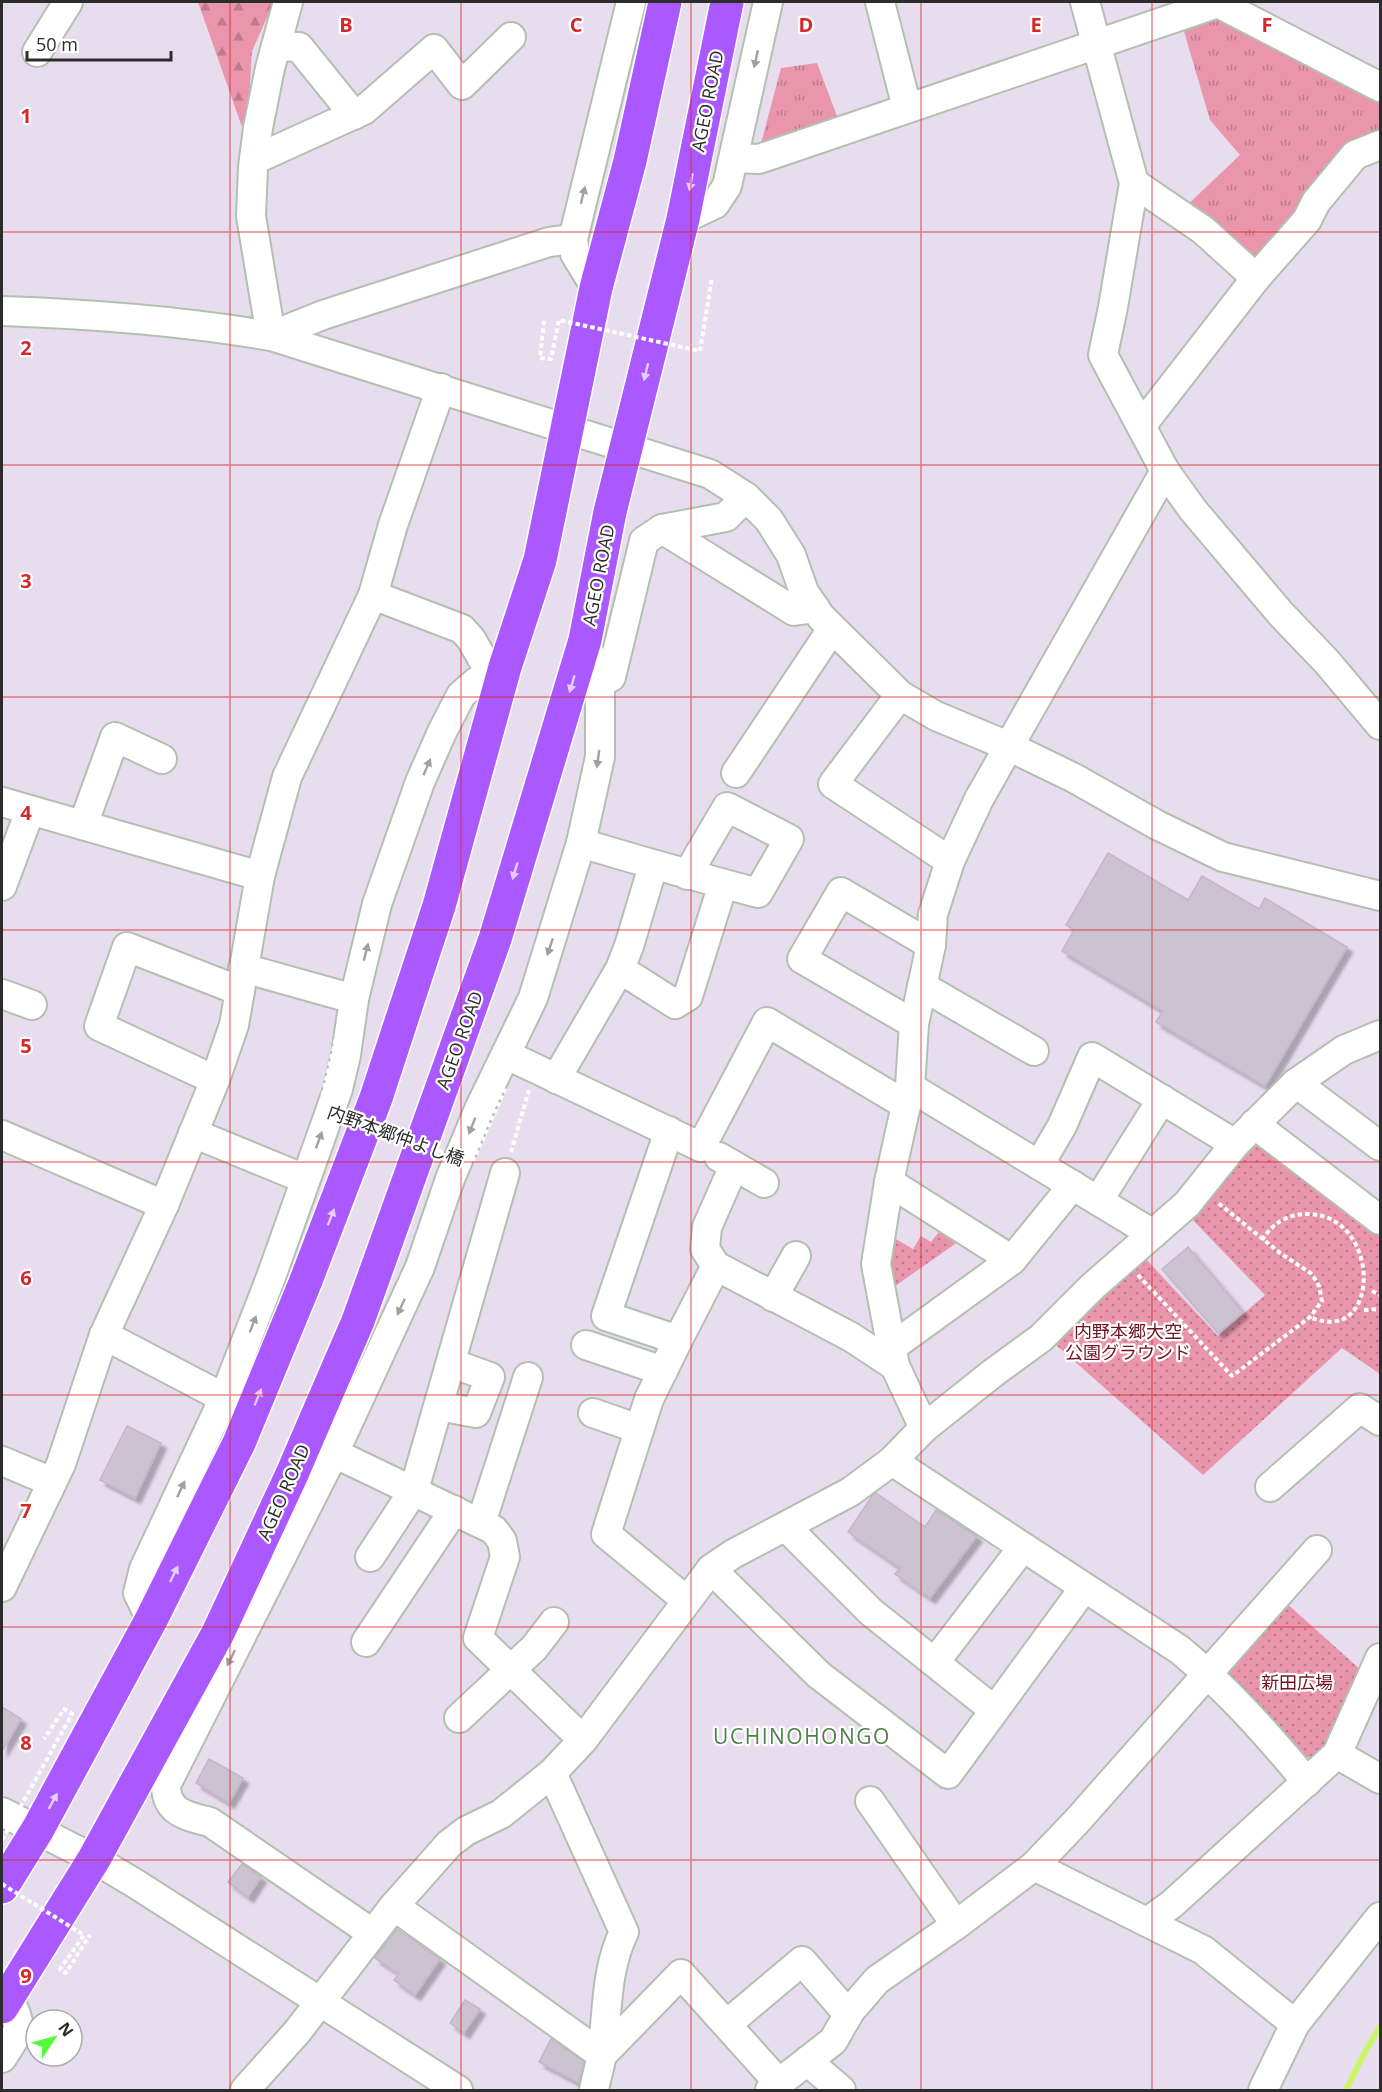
<svg xmlns="http://www.w3.org/2000/svg" width="1382" height="2092" font-family="'Open Sans','Noto Sans JP',sans-serif">
<style>
.grass{fill:url(#grass-tufts)}
.forest{fill:url(#forest-firs)}
.park{fill:url(#park-dots)}
.lines{fill:none;stroke-linecap:round;stroke-linejoin:round}
.stream{stroke:#c9f769;stroke-width:6}
.building{fill:#ccc2d0;stroke:#c4b6ca;stroke-width:1.5;filter:url(#shadow)}
.minor-casing{stroke:#b3c0b1;stroke-width:32}
.highway-casing{stroke:#fff;stroke-width:36}
.path{stroke:#fff;stroke-width:4;stroke-dasharray:4.5 3;stroke-linecap:butt}
.minor{stroke:#fff;stroke-width:28}
.highway{stroke:#aa58ff;stroke-width:33}
.path-bridge{stroke:#fff;stroke-width:4;stroke-dasharray:4.5 3;stroke-linecap:butt}
.oneway{fill:#a0a0a0}
.oneway2{fill:#e6cdff}
.grid{fill:none;stroke:#d62828;stroke-width:1.5;stroke-opacity:0.55}
.labels{text-anchor:middle;dominant-baseline:central;stroke-width:4.5;stroke-linejoin:round;paint-order:stroke}
.street-label{font-size:18px;fill:#2c2c2c;stroke:#fff}
.park-label{font-size:18px;fill:#6f1523;stroke:#fff}
.quarter-label{font-size:21px;letter-spacing:1.5px;fill:#4f8048;stroke:#fff}
.grid-label{font-size:20px;text-anchor:middle;font-weight:bold;fill:#d62828;stroke:#fff;stroke-width:4.5;stroke-linejoin:round;paint-order:stroke}
</style>
<defs>
<pattern id="grass-tufts" width="24" height="20" patternUnits="userSpaceOnUse" patternTransform="scale(1.5)"><rect width="24" height="20" fill="#e996ad"/><path d="M3 7l-1-3M5 7V3M7 7l1-3M15 17l-1-3M17 17v-4M19 17l1-3" fill="none" stroke="#bd7b8d"/></pattern>
<pattern id="forest-firs" width="22" height="20" patternUnits="userSpaceOnUse" patternTransform="scale(1.5)"><rect width="22" height="20" fill="#e996ad"/><path d="M5 1l3.5 6h-7zM16 11l3.5 6h-7z" fill="#bd7b8d"/></pattern>
<pattern id="park-dots" width="8" height="8" patternUnits="userSpaceOnUse" patternTransform="scale(1.5)"><rect width="8" height="8" fill="#e996ad"/><path d="M2 2h.1M6 6h.1" fill="none" stroke="#bd7b8d" stroke-width="1.8" stroke-linecap="round"/></pattern>
<filter id="shadow"><feDropShadow dx="5.5" dy="5.5" stdDeviation="1.5" flood-color="#0004"/></filter>
</defs>
<rect width="100%" height="100%" fill="#e8ddee"/>
<g class="grass">
<path d="M1216 17 1380 103V129L1348 155 1256 266 1182 210 1240 155 1210 120 1183 28Z"/>
<path d="M817 63 840 124 759 151 781 68Z"/>
</g>
<path class="forest" d="M198 2H274L252 51 249 100 242 127Z"/>
<g class="park">
<path d="M1257 1132 1380 1230V1374L1342 1348 1203 1475 1056 1345 1097 1296 1144 1257 1218 1336 1265 1295 1187 1214Z"/>
<path d="M945 1224 965 1237 891 1289 889 1235 913 1249 921 1236 931 1242Z"/>
<path d="M1284 1601 1362 1671 1326 1750 1314 1759 1300 1755 1217 1673Z"/>
</g>
<g class="lines">
<path class="stream" d="M1346 2090 1366 2050 1380 2027"/>
</g>
<g class="building">
<path d="M1108 853 1188 900 1202 876 1259 909 1265 898 1347 947 1265 1086 1156 1022 1163 1011 1062 951 1074 930 1066 925Z"/>
<path d="M1188 1247 1243 1312 1218 1333 1162 1269Z"/>
<path d="M127 1426 161 1443 135 1498 100 1480Z"/>
<path d="M876 1493 925 1527 936 1510 977 1536 930 1598 895 1574 900 1568 848 1532 872 1496Z"/>
<path d="M2 1707 21 1719 2 1751Z"/>
<path d="M209 1759 243 1778 229 1803 196 1783Z"/>
<path d="M242 1864 261 1877 248 1897 228 1882Z"/>
<path d="M397 1929 440 1959 415 1995 394 1980 399 1974 375 1958Z"/>
<path d="M465 2000 480 2009 464 2033 450 2023Z"/>
<path d="M551 2039 584 2062 579 2083 539 2062Z"/>
</g>
<g class="lines">
<g class="minor-casing">
<g id="minor">
<path d="M880 2 907 108"/>
<path d="M1085 2 1134 183 1113 307 1103 355 1165 471 1193 510 1281 614 1327 662 1380 725"/>
<path d="M1216 2 1380 87"/>
<path d="M276 46 299 47 354 115"/>
<path d="M37 52 68 2"/>
<path d="M734 158 759 159 1218 3"/>
<path d="M254 160 364 110 434 49 462 85 511 37"/>
<path d="M1134 183 1203 230 1256 278"/>
<path d="M683 219 715 204 727 186 768 2"/>
<path d="M596 288 575 254 573 239 631 2"/>
<path d="M2 311C92 314 182 321 271 336L710 474 746 497 769 520 791 555 804 592 821 617 900 695 936 716 1008 746 1074 778 1157 825 1223 857 1380 896"/>
<path d="M271 336 251 216 253 167 258 128 270 68 288 2"/>
<path d="M271 336 323 315 549 242 573 239"/>
<path d="M1142 425 1256 278 1307 220 1316 202 1355 155 1380 145"/>
<path d="M662 529 794 611 815 608"/>
<path d="M373 595 462 629 471 639 491 674"/>
<path d="M600 683 611 677 644 541 662 529 726 517 746 497"/>
<path d="M900 695 833 784 950 861"/>
<path d="M736 773 832 629"/>
<path d="M2 802 260 876"/>
<path d="M83 825 115 737 162 759"/>
<path d="M581 843C640 861 698 877 758 893L789 839 727 807 687 875"/>
<path d="M2 886 30 811"/>
<path d="M243 968 354 999"/>
<path d="M620 969 675 1004 688 996 723 884"/>
<path d="M922 986 1034 1051"/>
<path d="M2 994 32 1005"/>
<path d="M914 1024 802 959 841 892 931 945"/>
<path d="M507 1055 701 1147 767 1022 906 1105"/>
<path d="M556 1079 620 969 629 946 653 866"/>
<path d="M215 1080 99 1026 127 947 240 991"/>
<path d="M1296 1083 1380 1146"/>
<path d="M910 1087 1153 1234"/>
<path d="M1254 1124 1380 1220"/>
<path d="M669 1131 606 1316 678 1340 649 1399 606 1534 686 1600"/>
<path d="M193 1133 305 1179"/>
<path d="M2 1135 164 1205"/>
<path d="M719 1157 764 1183"/>
<path d="M1039 1165 1062 1126 1092 1057 1235 1144"/>
<path d="M889 1182 1012 1260"/>
<path d="M1098 1201 1162 1099"/>
<path d="M716 1266 705 1249 707 1227 734 1166"/>
<path d="M773 1297 796 1256"/>
<path d="M104 1335 224 1398"/>
<path d="M678 1340 716 1266 851 1337 895 1366"/>
<path d="M586 1345 663 1371"/>
<path d="M892 1347 1012 1260 1073 1185"/>
<path d="M439 1406 476 1413 490 1377 451 1363"/>
<path d="M593 1413 639 1429"/>
<path d="M924 1428 895 1366 876 1264 889 1182 910 1087 914 1024 931 945 933 914 950 861 979 799 1165 471"/>
<path d="M334 1453 494 1530 502 1541 505 1557 478 1638 583 1740"/>
<path d="M2 1461 52 1482"/>
<path d="M892 1461 1180 1650C1229 1691 1266 1733 1307 1782"/>
<path d="M1270 1487 1360 1408 1380 1421"/>
<path d="M481 1523 528 1377"/>
<path d="M786 1527 871 1612 994 1710"/>
<path d="M370 1557 414 1490 505 1173"/>
<path d="M711 1569 819 1675 948 1774 1084 1588"/>
<path d="M2 1587 61 1464 104 1335 164 1205 215 1080 234 1025 260 876 287 777 373 595 393 525 441 388"/>
<path d="M151 1620 138 1593 144 1569 224 1398 271 1277 338 1089 346 1055 354 999 377 904 420 782 442 732 461 695 476 682 505 667"/>
<path d="M366 1642 454 1510"/>
<path d="M935 1662 1023 1547"/>
<path d="M459 1718 534 1648 554 1622"/>
<path d="M1337 1754 1380 1779"/>
<path d="M552 1773 624 1932C605 1971 608 2012 602 2054 600 2066 596 2079 594 2090"/>
<path d="M870 1801 956 1925"/>
<path d="M2 1812 94 1859 136 1884 458 2090"/>
<path d="M1034 1866 1203 1950 1295 2024 1263 2090"/>
<path d="M394 1906 602 2055"/>
<path d="M1147 1922 1172 1904 1337 1754 1380 1658"/>
<path d="M372 1933 210 1822C187 1816 166 1813 166 1785L334 1453 420 1267 450 1179 480 1107 533 998 581 843 600 757V683L585 640"/>
<path d="M727 2024 802 1961 848 2014"/>
<path d="M1295 2024 1380 1917"/>
<path d="M602 2055 681 1974 779 2083"/>
<path d="M2 2058C19 2031 25 2028 8 1998"/>
<path d="M807 2061 841 2090"/>
<path d="M245 2090 297 2032 394 1906 449 1844 466 1831 501 1814 552 1773 583 1740 711 1569 733 1554 850 1492 892 1461 924 1428 993 1373 1041 1338 1092 1287 1187 1204 1235 1144 1296 1083 1344 1050 1380 1035"/>
<path d="M770 2090 833 2041 851 2010 877 1980 956 1925 1034 1866 1077 1821 1317 1550"/>
</g>
</g>
<g class="highway-casing">
<g id="highway">
<path d="M2 1887 38 1829 151 1620 239 1443 305 1283 376 1098 439 906 505 667 540 560 596 288 630 161 665 2"/>
<path d="M2 2007 94 1859 218 1633 292 1474 358 1321 495 939 585 640 610 512 683 219 727 2"/>
</g>
</g>
<g class="path">
<path d="M511 1152 529 1090"/>
<path d="M1262 1240C1273 1223 1287 1214 1308 1214 1382 1215 1382 1348 1310 1317"/>
<path d="M1138 1275 1232 1376 1310 1317 1322 1301 1319 1286 1312 1274 1280 1253 1217 1202"/>
<path d="M1372 1291 1380 1295"/>
<path d="M1364 1310 1380 1309"/>
</g>
<use href="#minor" class="minor"/>
<use href="#highway" class="highway"/>
<g class="path-bridge">
<path d="M544 321 540 358 551 359 559 320 700 351 712 278"/>
<path d="M339 1025 320 1106 472 1163 506 1087"/>
<path d="M2 1840 72 1714 64 1709 44 1739"/>
<path d="M2 1884 84 1935 60 1969 66 1973 90 1935"/>
</g>
</g>
<defs><path id="oneway-solid" d="M-6-.8H1V-3.2L6.5 0L1 3.2V.8H-6Z" transform="scale(1.5)"/></defs>
<g class="oneway">
<use href="#oneway-solid" transform="translate(756 59) rotate(102)"/>
<use href="#oneway-solid" transform="translate(583 195) rotate(-76)"/>
<use href="#oneway-solid" transform="translate(598 759) rotate(98)"/>
<use href="#oneway-solid" transform="translate(427 767) rotate(-67)"/>
<use href="#oneway-solid" transform="translate(550 947) rotate(108)"/>
<use href="#oneway-solid" transform="translate(366 952) rotate(-76)"/>
<use href="#oneway-solid" transform="translate(472 1126) rotate(112)"/>
<use href="#oneway-solid" transform="translate(319 1140) rotate(-70)"/>
<use href="#oneway-solid" transform="translate(401 1307) rotate(115)"/>
<use href="#oneway-solid" transform="translate(253 1324) rotate(-69)"/>
<use href="#oneway-solid" transform="translate(181 1489) rotate(-65)"/>
<use href="#oneway-solid" transform="translate(231 1658) rotate(117)"/>
</g>
<g class="oneway2">
<use href="#oneway-solid" transform="translate(691 182) rotate(101)"/>
<use href="#oneway-solid" transform="translate(646 372) rotate(104)"/>
<use href="#oneway-solid" transform="translate(572 684) rotate(107)"/>
<use href="#oneway-solid" transform="translate(515 871) rotate(107)"/>
<use href="#oneway-solid" transform="translate(331 1217) rotate(-69)"/>
<use href="#oneway-solid" transform="translate(258 1397) rotate(-68)"/>
<use href="#oneway-solid" transform="translate(174 1574) rotate(-64)"/>
<use href="#oneway-solid" transform="translate(53 1801) rotate(-62)"/>
</g>
<path class="grid" d="M230 2V2090M461 2V2090M691 2V2090M921 2V2090M1152 2V2090M2 232H1380M2 465H1380M2 697H1380M2 930H1380M2 1162H1380M2 1395H1380M2 1627H1380M2 1860H1380"/>
<g class="labels">
<g class="street-label">
<text transform="translate(707 101) rotate(-79)">AGEO ROAD</text>
<text transform="translate(598 575) rotate(-79)">AGEO ROAD</text>
<text transform="translate(459 1040) rotate(-70)">AGEO ROAD</text>
<text transform="translate(396 1135) rotate(20)">内野本郷仲よし橋</text>
<text transform="translate(283 1492) rotate(-66)">AGEO ROAD</text>
</g>
<g class="park-label">
<text x="1128" y="1331">内野本郷大空<tspan x="1128" dy="21">公園グラウンド</tspan></text>
<text x="1297" y="1682">新田広場</text>
</g>
<g class="quarter-label">
<text x="802" y="1736">UCHINOHONGO</text>
</g>
</g>
<g class="grid-label">
<text x="346" y="32">B</text>
<text x="576" y="32">C</text>
<text x="806" y="32">D</text>
<text x="1036" y="32">E</text>
<text x="1267" y="32">F</text>
<text x="26" y="123">1</text>
<text x="26" y="355">2</text>
<text x="26" y="588">3</text>
<text x="26" y="820">4</text>
<text x="26" y="1053">5</text>
<text x="26" y="1285">6</text>
<text x="26" y="1518">7</text>
<text x="26" y="1750">8</text>
<text x="26" y="1983">9</text>
</g>
<rect width="1382" height="2092" fill="none" stroke="#2c2c2c" stroke-width="6"/>
<g transform="translate(54 2038) rotate(54)"><circle r="28" fill="#ffffff" stroke="#ababab" stroke-width="1.5"/>
<path d="M0-4.5L10 22L0 15L-10 22Z" fill="#53ff3a"/>
<text y="-9" font-size="16" font-weight="bold" text-anchor="middle" fill="#2c2c2c">N</text>
</g>
<path d="M27 51v9h144v-9" fill="none" stroke="#2c2c2c" stroke-width="3"/>
<text x="36" y="51" font-size="18" fill="#2c2c2c" stroke="#ffffff" stroke-width="4.5" paint-order="stroke">50 m</text>
</svg>
